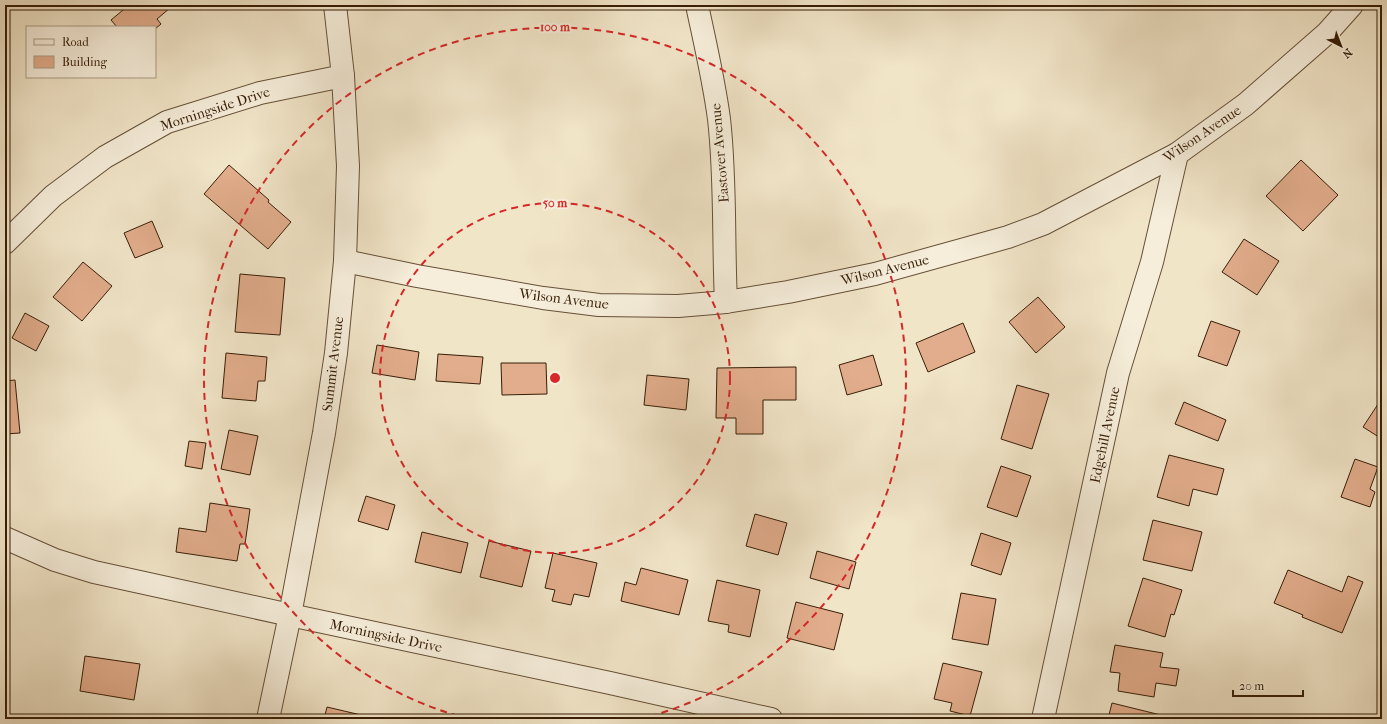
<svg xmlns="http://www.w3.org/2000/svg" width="1387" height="724" font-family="'IM FELL French Canon',serif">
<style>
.building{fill:#e2ad8c;stroke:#371e07}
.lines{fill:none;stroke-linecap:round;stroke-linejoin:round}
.street-casing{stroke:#665037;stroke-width:24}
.street{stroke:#f6eedb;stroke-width:22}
.ring{fill:none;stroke:#d62828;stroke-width:2;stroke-dasharray:7 5}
.labels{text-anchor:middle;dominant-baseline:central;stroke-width:4;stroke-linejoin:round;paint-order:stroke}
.street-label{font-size:14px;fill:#371e07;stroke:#f6eedb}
.centre{fill:#d62828;stroke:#f6eedb;stroke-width:2}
.ring-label{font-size:12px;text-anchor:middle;font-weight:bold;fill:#d62828;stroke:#f6eedb;stroke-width:4;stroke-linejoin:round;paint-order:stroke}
</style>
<rect width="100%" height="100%" fill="#f1e5c8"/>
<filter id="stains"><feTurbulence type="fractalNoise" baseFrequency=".005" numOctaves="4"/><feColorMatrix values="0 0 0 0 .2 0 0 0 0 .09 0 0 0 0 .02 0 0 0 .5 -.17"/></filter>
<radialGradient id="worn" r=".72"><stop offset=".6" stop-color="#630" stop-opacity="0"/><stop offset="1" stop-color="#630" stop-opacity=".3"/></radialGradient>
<g class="building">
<path d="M129 5H167L170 8 157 19 161 24 155 29V27H117L111 20Z"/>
<path d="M1301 160 1338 195 1303 231 1266 196Z"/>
<path d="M229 165 269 200 268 202 291 222 268 249 204 194Z"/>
<path d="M152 221 163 247 135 258 124 233Z"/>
<path d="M1244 239 1279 261 1257 295 1222 272Z"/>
<path d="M83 262 112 286 82 321 53 297Z"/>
<path d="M240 274 285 278 280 335 235 332Z"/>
<path d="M1038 297 1065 327 1036 353 1009 322Z"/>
<path d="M25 313 49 326 36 351 12 338Z"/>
<path d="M1211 321 1240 331 1227 366 1198 356Z"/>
<path d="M963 323 975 352 928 372 916 343Z"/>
<path d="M377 345 419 352 415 380 372 373Z"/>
<path d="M226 353 267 357 265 381H258L256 401 222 398Z"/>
<path d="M438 354 483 357 480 384 436 381Z"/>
<path d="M873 355 882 385 847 395 839 365Z"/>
<path d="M501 363H546L547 394 502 395Z"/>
<path d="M796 367V400H763V434H736V418H716L717 368Z"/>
<path d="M647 375 689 379 686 410 644 405Z"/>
<path d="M15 380 20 433 5 434V381Z"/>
<path d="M1017 385 1049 394 1032 449 1001 439Z"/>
<path d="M1382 386V439L1363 427 1382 398 1377 394Z"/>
<path d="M1184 402 1226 420 1218 441 1175 424Z"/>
<path d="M229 430 258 436 250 475 221 469Z"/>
<path d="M189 441 206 443 202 469 185 466Z"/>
<path d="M1169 455 1224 469 1217 495 1193 489 1189 506 1157 497Z"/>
<path d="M1355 459 1378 467 1370 489 1375 492 1370 507 1341 497Z"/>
<path d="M1001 466 1031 476 1017 517 987 507Z"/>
<path d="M366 496 395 505 388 530 358 521Z"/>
<path d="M210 503 250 509 245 544H240L237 561 176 552 179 528 206 532Z"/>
<path d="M755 514 787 523 778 555 746 546Z"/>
<path d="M1153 520 1202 532 1192 571 1143 560Z"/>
<path d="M422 532 468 543 461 573 415 562Z"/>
<path d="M981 533 1011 543 1001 575 971 565Z"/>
<path d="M489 541 531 551 522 587 480 577Z"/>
<path d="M817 551 856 562 849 589 810 578Z"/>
<path d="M553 553 597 563 589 597 574 594 571 605 552 601 555 590 545 588Z"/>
<path d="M641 568 688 580 679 615 621 601 625 582 636 585Z"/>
<path d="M1288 570 1342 592 1348 576 1363 582 1342 633 1302 617 1303 615 1274 603Z"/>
<path d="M1143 578 1182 590 1174 615 1171 614 1165 637 1128 626Z"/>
<path d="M717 580 760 590 750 637 728 632 729 625 708 621Z"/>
<path d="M961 593 996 599 988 645 952 639Z"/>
<path d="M796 602 843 614 834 650 787 638Z"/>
<path d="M1115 645 1163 653 1160 667 1179 669 1176 686 1156 683 1154 697 1118 691 1120 673 1110 672Z"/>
<path d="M85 656 140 664 134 700 80 691Z"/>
<path d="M943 663 982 672 970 716 950 711 952 703 934 699Z"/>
<path d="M1112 703 1177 719H1108Z"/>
<path d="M327 707 378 719H324Z"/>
</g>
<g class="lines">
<g class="street-casing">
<g id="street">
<path d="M697 5C705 43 714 81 719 119 726 180 723 241 726 302"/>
<path d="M5 243 53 196 105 157 167 122 260 93 343 76"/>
<path d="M345 261 417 276 543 298 599 305 678 306 726 302 788 292 875 274 1008 237 1043 224 1177 154 1246 104 1327 33 1352 5"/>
<path d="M5 538 55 560 94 572 290 615 610 683 771 719"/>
<path d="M268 719 290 615 324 433 336 353 345 261 348 166 343 76 335 5"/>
<path d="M1043 719 1118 373 1152 262 1177 154"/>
</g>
</g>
<use href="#street" class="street"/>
</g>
<g class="ring">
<circle cx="555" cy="378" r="175"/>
<path d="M470 719A351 351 0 1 1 640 719"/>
</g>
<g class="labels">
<g class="street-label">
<text transform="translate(215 109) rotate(-18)">Morningside Drive</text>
<text transform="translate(1202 134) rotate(-34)">Wilson Avenue</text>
<text transform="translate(720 153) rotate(-95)">Eastover Avenue</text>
<text transform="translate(885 270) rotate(-14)">Wilson Avenue</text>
<text transform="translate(564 299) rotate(7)">Wilson Avenue</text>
<text transform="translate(333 364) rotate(-83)">Summit Avenue</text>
<text transform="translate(1105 435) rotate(-78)">Edgehill Avenue</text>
<text transform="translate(386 636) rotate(12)">Morningside Drive</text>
</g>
</g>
<circle cx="555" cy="378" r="6" class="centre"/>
<g class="ring-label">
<text x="555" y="31">100 m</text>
<text x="555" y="207">50 m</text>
</g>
<rect width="1387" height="724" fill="none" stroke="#f1e5c8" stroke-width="20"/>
<rect x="6" y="6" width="1375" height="712" fill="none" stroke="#371e07" stroke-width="2"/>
<rect x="10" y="10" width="1367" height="704" fill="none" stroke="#371e07"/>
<rect x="26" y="26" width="130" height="52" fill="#f6eedb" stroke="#aa9b86"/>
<rect x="34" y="39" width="20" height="6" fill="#f6eedb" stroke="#aa9b86"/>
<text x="62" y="46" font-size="12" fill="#371e07">Road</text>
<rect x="34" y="56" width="20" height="12" fill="#e2ad8c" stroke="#aa9b86"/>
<text x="62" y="66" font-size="12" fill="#371e07">Building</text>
<g transform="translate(1341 46) rotate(138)" stroke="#f6eedb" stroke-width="3" paint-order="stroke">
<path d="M0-3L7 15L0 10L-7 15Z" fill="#371e07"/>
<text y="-6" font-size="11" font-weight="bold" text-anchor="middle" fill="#371e07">N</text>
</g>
<path d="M1233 690v6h70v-6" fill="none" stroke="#371e07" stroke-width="2"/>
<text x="1239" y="690" font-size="12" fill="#371e07" stroke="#f6eedb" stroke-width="3" paint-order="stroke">20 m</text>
<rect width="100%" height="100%" filter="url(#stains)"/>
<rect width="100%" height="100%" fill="url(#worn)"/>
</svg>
